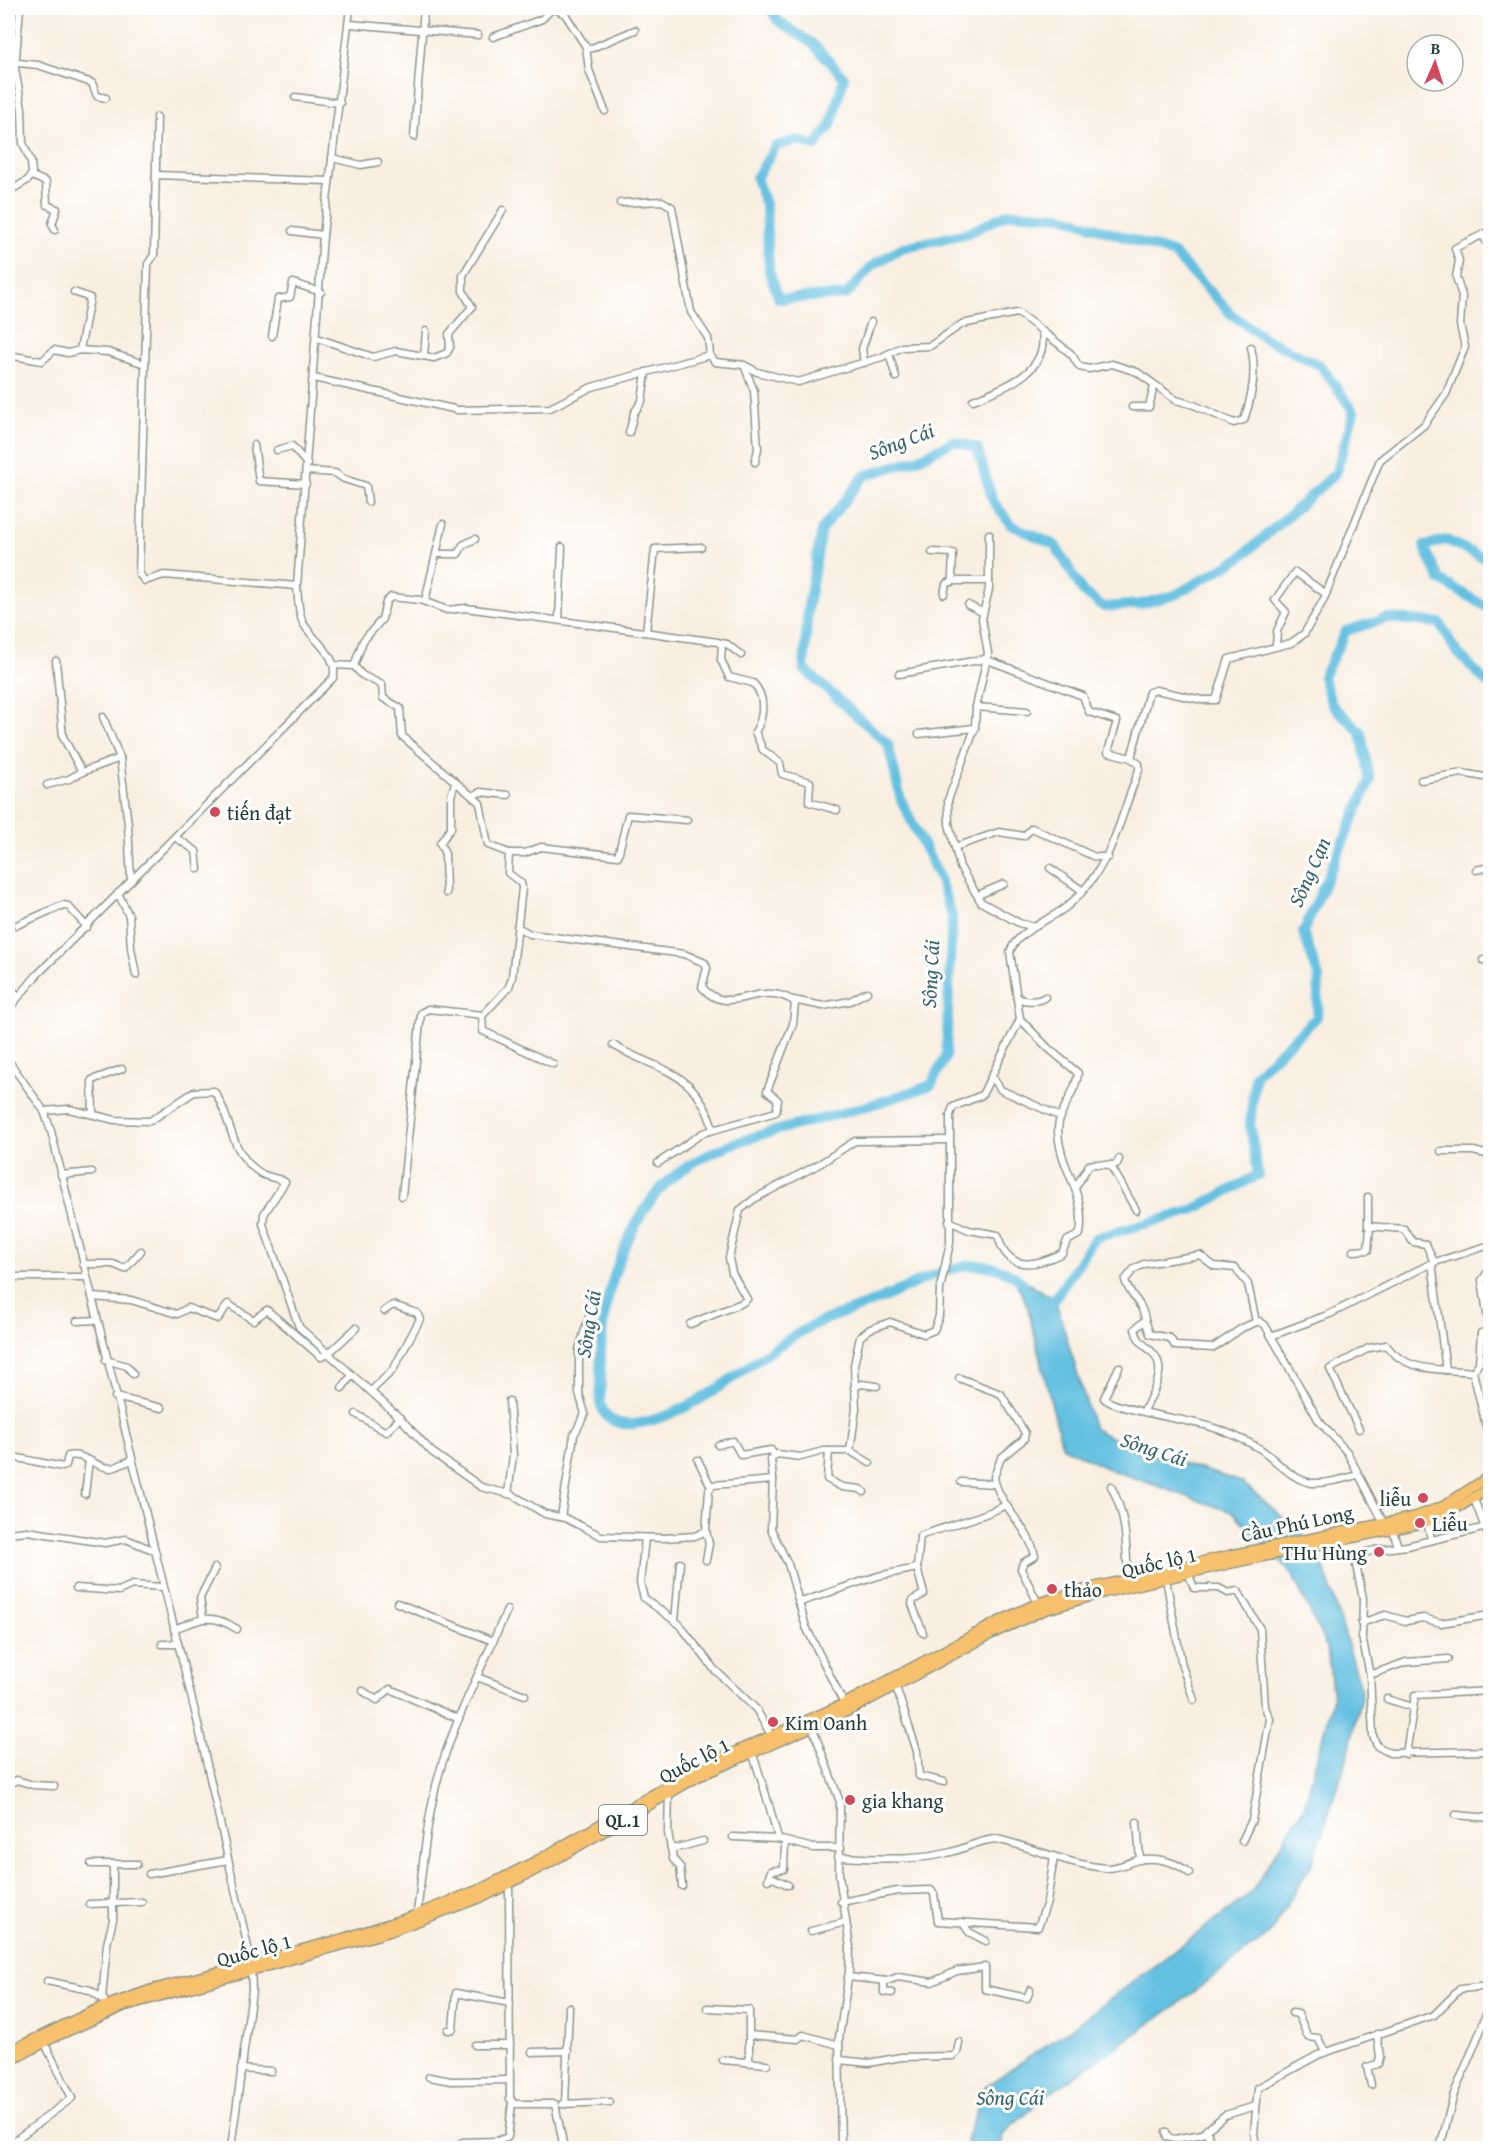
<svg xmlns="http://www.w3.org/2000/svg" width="1498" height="2156" font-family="'Gentium Book Plus',serif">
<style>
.water{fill:#63c0e1;stroke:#417e8a;stroke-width:1.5}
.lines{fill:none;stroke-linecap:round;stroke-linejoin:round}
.river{stroke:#63c0e1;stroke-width:10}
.minor-casing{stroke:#8c968a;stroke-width:9}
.trunk-casing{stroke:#8c968a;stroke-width:12}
.minor{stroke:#fff;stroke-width:6}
.trunk{stroke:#f7c06c;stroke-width:9}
.poi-dot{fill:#d1495b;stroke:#fff;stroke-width:2}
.labels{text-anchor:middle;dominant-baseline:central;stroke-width:6;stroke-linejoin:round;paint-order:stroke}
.shield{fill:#fff;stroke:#627771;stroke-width:1.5}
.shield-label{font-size:18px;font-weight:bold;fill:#1f3d34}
.poi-label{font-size:20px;fill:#1f3d34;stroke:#fff;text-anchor:start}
.street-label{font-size:20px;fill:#1f3d34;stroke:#fff}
.water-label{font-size:21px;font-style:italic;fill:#336468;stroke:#fff}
</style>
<rect width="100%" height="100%" fill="#fff"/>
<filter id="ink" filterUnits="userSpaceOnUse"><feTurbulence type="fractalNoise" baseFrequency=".0167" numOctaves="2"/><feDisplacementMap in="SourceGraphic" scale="12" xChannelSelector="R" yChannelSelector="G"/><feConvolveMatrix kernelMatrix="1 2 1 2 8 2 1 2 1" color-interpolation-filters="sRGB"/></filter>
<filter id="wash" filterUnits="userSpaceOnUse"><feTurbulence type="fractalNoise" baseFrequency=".008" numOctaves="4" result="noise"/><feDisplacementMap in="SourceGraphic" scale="24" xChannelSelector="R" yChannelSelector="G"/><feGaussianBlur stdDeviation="1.35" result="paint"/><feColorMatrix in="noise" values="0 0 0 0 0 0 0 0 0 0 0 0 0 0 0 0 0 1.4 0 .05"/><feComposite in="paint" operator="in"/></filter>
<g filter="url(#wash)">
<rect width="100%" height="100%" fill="#f9efe1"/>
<path class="water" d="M1012 1274 1055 1299 1094 1429 1135 1449 1242 1482 1318 1548 1362 1691 1348 1756 1312 1864 1269 1934 1178 2004 1048 2095 1003 2134 1001 2148H966V2140L986 2086 1077 2024 1251 1893 1304 1807 1333 1697 1327 1648 1292 1574 1234 1513 1106 1468 1062 1446 1027 1305Z"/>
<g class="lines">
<g class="river">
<path d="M770 8 778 21 813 44 844 77 831 125 815 146 797 140 776 146 756 178 766 207 769 271 779 299 846 295 872 266 901 248 968 233 1009 213 1062 216 1174 254 1231 314 1264 338 1321 366 1354 412 1336 473 1288 516 1240 558 1175 595 1141 604 1104 607 1083 592 1055 545 1011 525 993 501 977 448 954 441 918 459 864 476 822 529 808 605 804 669 888 744 901 800 939 877 952 917 946 1056 931 1085C893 1099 855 1110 816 1120 765 1134 715 1143 673 1177 652 1194 639 1217 627 1242 607 1285 599 1335 601 1383 601 1391 599 1401 602 1408 607 1424 627 1426 640 1423 704 1411 748 1360 804 1330 832 1314 864 1308 892 1294 935 1275 978 1247 1022 1282"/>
<path d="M1490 561 1446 540 1424 546 1440 580 1490 609"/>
<path d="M1048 1309 1095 1238 1191 1211 1258 1175 1250 1125 1255 1075 1317 1017 1319 978 1303 932 1370 781 1361 732 1332 705 1323 677 1346 631 1387 618 1440 623 1455 650 1486 682 1490 684"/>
</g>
</g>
</g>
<g filter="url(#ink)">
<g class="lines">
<g class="minor-casing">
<g id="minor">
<path d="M552 8 565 14 586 47 589 70 605 111"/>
<path d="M350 24 478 35"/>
<path d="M493 37 542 19 553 8"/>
<path d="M587 50 635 30"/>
<path d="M8 62 38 65 92 83 97 96 106 98"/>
<path d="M295 97 340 103"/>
<path d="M157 117 154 255 148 264 139 574 145 581 164 575 297 586"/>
<path d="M414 137 424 8"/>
<path d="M332 158 361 165 378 162"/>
<path d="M156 175 328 181"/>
<path d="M32 176 46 182 47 205 57 209 52 224 55 230"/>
<path d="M8 192 28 180 32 173 31 162 23 143 22 109 15 68 20 8"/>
<path d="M620 203 662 201 672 207 691 312 708 338 710 355 715 362 744 365 757 372 798 382 882 357 902 347 930 346 962 324 1017 313C1021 314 1068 351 1072 355 1075 359 1076 363 1080 367L1089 369 1112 364 1137 372 1176 400 1194 405 1234 423 1244 420C1252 397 1257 371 1251 347"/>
<path d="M292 231 323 235"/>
<path d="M1483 236 1490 248"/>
<path d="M74 292 90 298 80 350"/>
<path d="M272 336 278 299 290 297 293 283 321 292"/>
<path d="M317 338 373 357 396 351 434 358 447 353 450 347 449 334 472 307 463 291V275L503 210"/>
<path d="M889 354 896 377"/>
<path d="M8 355 42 361 54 350 68 353 80 350 108 352 145 364"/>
<path d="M424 356 426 331"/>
<path d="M864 363 862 349 871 322"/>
<path d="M744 365 754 391 758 449 755 462"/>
<path d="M314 378 458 410 550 408 592 387 710 355"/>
<path d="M973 400C1003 388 1049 373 1042 332"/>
<path d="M1132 407H1149L1154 386"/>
<path d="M629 433 634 413 642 401 646 372"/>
<path d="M254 445 259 481 306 484"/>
<path d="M277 450 292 446 307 464"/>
<path d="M307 471 335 473 344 479 366 486 368 502"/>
<path d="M989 534V589L982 619 988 653 976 707 975 728 948 800 949 824 960 867 981 902 1019 923 1035 927"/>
<path d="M932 552 953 553 952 576 955 581H989"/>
<path d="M437 554H458L463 545 475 539"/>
<path d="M944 594 946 584 954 581"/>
<path d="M425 601 443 524"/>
<path d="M968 605 982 612"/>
<path d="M559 620 562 547"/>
<path d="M646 632 655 549 701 547"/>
<path d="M721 643 727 644 741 655"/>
<path d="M1276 646 1277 631 1286 612 1275 600 1295 572 1326 594"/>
<path d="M56 661 63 737 82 772 120 758 128 825 131 881"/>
<path d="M334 665 354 666 362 675 382 685 383 698 400 708 402 736 480 803 488 845 509 853 508 873 521 883 522 888 512 977 509 987 483 1015 428 1009 421 1013 402 1196"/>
<path d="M354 666 363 641 382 619 386 602 391 597 420 600 447 610 466 608 718 642 722 645 721 660 729 677 753 683C766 696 764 718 755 732L763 750 780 763 782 774 810 782 809 802 837 810"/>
<path d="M899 674 985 659 1083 696 1089 712 1117 721 1108 752 1131 758"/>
<path d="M976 707 1027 711"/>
<path d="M103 717 120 758"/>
<path d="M919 734 975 728"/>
<path d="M1421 780 1462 773 1490 778"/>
<path d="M47 785 69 779 82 772"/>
<path d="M473 796 480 792 508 795"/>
<path d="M175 837 196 851 198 869"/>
<path d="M955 847 999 832 1024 836 1032 828 1095 857H1108"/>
<path d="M509 853H525L541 847 618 856 628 815 687 820"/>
<path d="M1050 868 1083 891"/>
<path d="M1476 870 1490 867"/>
<path d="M118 893 129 916 131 948 136 975"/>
<path d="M446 893 445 854 440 843 451 828V796L455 783"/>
<path d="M978 895 1004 884"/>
<path d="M17 925 63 905 68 906 87 927"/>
<path d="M517 927 530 934 684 954 705 963 707 968 702 987C730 1020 758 977 795 1002L793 1024 767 1091 778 1100 776 1112 703 1133 658 1163"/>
<path d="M1483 960 1490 961"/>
<path d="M8 988 18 995"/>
<path d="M1017 997C1024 1002 1038 1002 1045 997"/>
<path d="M793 1000 823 1006 850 1001 867 992"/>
<path d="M8 1010 36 976 333 678C340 656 313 641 303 623 298 612 298 599 297 586L323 235 350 8"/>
<path d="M482 1015 483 1031 553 1064"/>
<path d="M613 1045C658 1072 696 1068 713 1129"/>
<path d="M8 1060 44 1111 51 1131 197 1720 251 1961 252 1991 231 2148"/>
<path d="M993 1078 1001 1090 1061 1117"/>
<path d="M44 1111 69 1109 115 1120 150 1121 194 1092 214 1091C231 1114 229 1153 259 1172 266 1178 277 1177 285 1182L264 1214 263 1224 299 1327 400 1418 432 1452 481 1487 513 1495 545 1514 565 1518 601 1536 664 1538 695 1536 706 1531 709 1490 713 1485 773 1480"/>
<path d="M93 1113 92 1080 122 1069"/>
<path d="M8 1146 9 1145"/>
<path d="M1441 1151H1473L1490 1155"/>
<path d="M1111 1166 1136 1210"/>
<path d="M61 1175 92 1172"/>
<path d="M1075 1188 1089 1165C1099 1162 1107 1167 1117 1164L1119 1159"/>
<path d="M1368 1197V1226L1404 1229 1413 1242 1426 1244 1434 1262"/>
<path d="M949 1221 969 1230 998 1235C1006 1272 1035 1267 1062 1253L1067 1241 1080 1234C1087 1191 1059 1170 1058 1130 1058 1110 1077 1092 1078 1073L1048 1048 1020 1019"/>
<path d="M1353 1251 1368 1250 1370 1227"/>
<path d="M1432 1263 1446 1370"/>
<path d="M83 1264H113L125 1269 141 1251"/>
<path d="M8 1277H86"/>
<path d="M92 1297 131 1300 177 1314 188 1308 218 1319 228 1304 253 1320 267 1310 321 1357 329 1353 356 1328"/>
<path d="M1145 1320 1150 1334 1170 1338 1175 1346 1213 1348 1242 1328 1259 1321 1265 1325 1319 1421 1347 1452 1384 1523"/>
<path d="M77 1321 97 1320"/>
<path d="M690 1324 742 1303 747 1299 732 1273 729 1258 740 1210 754 1199 821 1163 855 1141 949 1140"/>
<path d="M1271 1336 1330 1314 1432 1263 1490 1245"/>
<path d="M106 1360 127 1366 133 1374"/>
<path d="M1119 1367 1104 1398C1111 1409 1189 1420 1208 1426 1225 1431 1243 1439 1259 1448 1276 1459 1291 1480 1312 1483 1326 1484 1344 1479 1357 1475"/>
<path d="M1473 1372 1479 1363 1481 1333 1488 1331 1489 1327 1482 1280 1488 1272"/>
<path d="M959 1378 1001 1394 1025 1433 1024 1439 1001 1458 994 1477C999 1507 1029 1526 1035 1556L1023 1563 1021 1569 1038 1603"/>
<path d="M342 1388 352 1375"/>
<path d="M854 1388 861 1384 877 1386"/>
<path d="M371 1391 393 1370 420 1319 417 1313 393 1305 384 1311"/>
<path d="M115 1397 162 1408"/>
<path d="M1144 1411C1152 1394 1169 1368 1152 1352 1144 1344 1137 1341 1135 1329L1145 1320C1143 1302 1129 1296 1125 1280L1134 1269 1144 1264 1200 1255 1214 1266 1235 1268 1248 1284 1256 1322"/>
<path d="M356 1414 386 1432 400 1418"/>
<path d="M1359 1429 1330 1369 1369 1348 1386 1345C1406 1373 1442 1369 1473 1372L1490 1442"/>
<path d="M718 1445 733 1441 741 1455 771 1450 774 1455"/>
<path d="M829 1451 827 1479 842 1487 860 1489 864 1492"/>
<path d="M850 1451 870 1463"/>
<path d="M8 1456 63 1467 66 1465 68 1456C85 1453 93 1466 109 1468 116 1469 123 1462 131 1461"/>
<path d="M698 1460 711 1487"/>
<path d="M961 1482 995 1484"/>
<path d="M1111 1486C1127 1516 1126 1545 1128 1579"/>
<path d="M85 1494 89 1460"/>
<path d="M508 1494 513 1455 509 1401"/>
<path d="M1474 1499 1490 1541"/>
<path d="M561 1517 574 1435 585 1414 579 1393V1349L593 1304"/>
<path d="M1427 1522 1431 1539"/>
<path d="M1487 1527 1407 1546 1375 1550 1360 1554 1355 1561 1363 1598 1362 1637 1370 1675 1373 1736 1377 1746 1390 1753 1490 1751"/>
<path d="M1393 1531 1398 1547"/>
<path d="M8 1533 27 1531 105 1543 126 1539 153 1550"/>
<path d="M645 1538 640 1583 644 1598 679 1624 714 1669 756 1709 771 1735"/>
<path d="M706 1560 709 1544 706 1531"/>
<path d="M1189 1575 1194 1588H1219L1228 1593 1238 1591 1260 1629 1265 1707 1270 1719 1252 1820 1242 1841"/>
<path d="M1166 1579 1182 1666 1194 1700"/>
<path d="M76 1588 119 1591 132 1585 163 1587"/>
<path d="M397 1603 493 1641"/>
<path d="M798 1603 878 1576 917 1568"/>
<path d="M203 1618 200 1598 215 1568"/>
<path d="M675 1621 680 1563"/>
<path d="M1361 1623 1385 1615 1406 1621 1423 1618 1441 1623 1490 1615"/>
<path d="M174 1629C200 1619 211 1612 237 1629"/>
<path d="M923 1633 912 1604 913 1600 924 1594 917 1568 920 1536C949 1525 978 1519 1006 1505"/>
<path d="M162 1644H177"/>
<path d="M8 1671 10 1672"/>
<path d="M1370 1675 1406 1662 1448 1659"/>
<path d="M477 1677 525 1695"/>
<path d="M896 1687 917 1751 919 1776 944 1782"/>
<path d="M363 1691 377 1700 390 1689 459 1719"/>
<path d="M1387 1699 1412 1707"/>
<path d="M844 1704 806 1627 788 1564 771 1529 773 1480 771 1459 777 1454 801 1457 823 1451H850L856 1409 854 1365 860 1337 870 1329 890 1322 924 1334 934 1330 939 1316 940 1289 950 1243V1115L953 1107 982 1095 1020 1019 1010 952C1016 931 1055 918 1070 904 1114 864 1118 822 1139 770V764L1131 758 1149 692 1156 690 1202 700H1216L1229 659 1291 643 1304 634 1323 601 1380 460 1424 425 1446 394 1465 347 1460 325 1462 296 1456 277 1459 261 1455 248 1490 231"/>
<path d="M812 1726 840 1802 839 1875 850 1947 849 1972 839 2038 841 2148"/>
<path d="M752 1752C762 1781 771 1810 778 1839L813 1848H841"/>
<path d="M1406 1754 1415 1695 1490 1691"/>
<path d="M8 1785 17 1780 33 1785 54 1786"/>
<path d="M669 1792 668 1833 673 1859 680 1867 682 1886"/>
<path d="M1456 1815 1490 1818"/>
<path d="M1137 1822 1140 1860"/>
<path d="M733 1837 778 1839"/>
<path d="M673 1849 703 1841"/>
<path d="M838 1857C874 1858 916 1862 951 1852 967 1848 979 1840 996 1839 1033 1847 1068 1865 1107 1868 1119 1868 1127 1863 1138 1860 1156 1856 1177 1862 1189 1873"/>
<path d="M91 1864H137"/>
<path d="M149 1874 228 1860"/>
<path d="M769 1876 788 1885"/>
<path d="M768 1880 771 1871 784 1869 785 1842"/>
<path d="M509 1884 510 2099 515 2104H555L564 2148"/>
<path d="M841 1902 898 1891 931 1890 934 1894 938 1921 1038 1927 1047 1902 1054 1857"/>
<path d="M89 1904 142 1902"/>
<path d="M417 1914C423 1864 427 1812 442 1764 459 1711 485 1661 507 1610"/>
<path d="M962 1922 969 1932 986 1941"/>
<path d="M811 1931 846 1922"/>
<path d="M848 1977 887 1981 898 1977 932 1982 957 1971 985 1967V1989L1027 1998 1030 1990"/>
<path d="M47 1981 90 1990 104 2000"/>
<path d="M884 1981V1992L892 1993"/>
<path d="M102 1998 107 1944 113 1920V1864"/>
<path d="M707 2008 749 2010V2063"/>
<path d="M1292 2013 1298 2014 1308 2037 1318 2038 1325 2052"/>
<path d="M448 2030 453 2029 456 1993 510 2003"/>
<path d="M749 2035 798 2039 803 2035 839 2045"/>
<path d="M475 2045H510"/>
<path d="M532 2052 568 2051"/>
<path d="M723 2060 767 2064"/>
<path d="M839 2060 869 2063 901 2057 953 2056 957 2053 959 2042"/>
<path d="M241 2069 271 2071"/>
<path d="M429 2077 451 2081 510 2080"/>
<path d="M1371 2085 1367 2067 1378 2064 1380 2057 1377 2034"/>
<path d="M562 2104 610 2102"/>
<path d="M565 2104 569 2007"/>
<path d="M1207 2129 1211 2148"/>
<path d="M1166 2132 1167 2137 1175 2139 1202 2134 1225 2115 1256 2106"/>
<path d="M10 2144 72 2098 44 2042"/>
<path d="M459 2148 462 2142 497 2141"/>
<path d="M498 2148 497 2141 508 2137 512 2103"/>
<path d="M1256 2148 1254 2133 1258 2088 1318 2055 1434 2015 1460 1989 1490 1986"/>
<path d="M1440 2148 1454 2094 1482 2027 1490 1999"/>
</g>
</g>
<g class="trunk-casing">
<g id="trunk">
<path d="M8 2052 100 2008 151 1990 342 1939 408 1918 483 1888 542 1858 701 1767 844 1704 998 1622 1038 1603 1091 1588 1231 1555 1415 1517 1444 1506 1490 1476"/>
<path d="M8 2062 54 2037 124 2006 388 1932 487 1895 547 1864 697 1777 852 1709 991 1634 1044 1610 1102 1593 1232 1563 1423 1523 1452 1511 1490 1488"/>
</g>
</g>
<use href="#minor" class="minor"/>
<use href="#trunk" class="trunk"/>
</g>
</g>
<g class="poi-dot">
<circle cx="215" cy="812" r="6"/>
<circle cx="1423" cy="1498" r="6"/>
<circle cx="1420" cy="1523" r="6"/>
<circle cx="1379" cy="1552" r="6"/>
<circle cx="1052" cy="1589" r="6"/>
<circle cx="773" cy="1722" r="6"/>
<circle cx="850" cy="1800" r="6"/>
</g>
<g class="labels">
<rect class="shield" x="599" y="1805" width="48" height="30" rx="4.5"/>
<g class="shield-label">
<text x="623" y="1820">QL.1</text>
</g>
<g class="poi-label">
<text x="227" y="812">tiến đạt</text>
<text x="1411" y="1498" text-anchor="end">liễu</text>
<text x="1432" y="1523">Liễu</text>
<text x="1367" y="1552" text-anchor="end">THu Hùng</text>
<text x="1064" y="1589">thảo</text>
<text x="785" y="1722">Kim Oanh</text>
<text x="862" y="1800">gia khang</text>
</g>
<g class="street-label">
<text transform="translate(1297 1523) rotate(-12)">Cầu Phú Long</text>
<text transform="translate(1159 1562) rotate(-13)">Quốc lộ 1</text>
<text transform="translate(694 1760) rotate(-27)">Quốc lộ 1</text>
<text transform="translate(254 1950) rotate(-15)">Quốc lộ 1</text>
</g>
<g class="water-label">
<text transform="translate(901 441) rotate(-21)">Sông Cái</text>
<text transform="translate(1309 872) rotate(-66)">Sông Cạn</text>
<text transform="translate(930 974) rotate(-87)">Sông Cái</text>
<text transform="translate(588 1324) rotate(-81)">Sông Cái</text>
<text transform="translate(1154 1449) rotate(18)">Sông Cái</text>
<text x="1010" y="2097">Sông Cái</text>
</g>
</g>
<rect width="1498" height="2156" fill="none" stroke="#fff" stroke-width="30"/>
<g transform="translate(1435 63) rotate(3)"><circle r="28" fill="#ffffff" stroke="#a5b1ae" stroke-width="1.5"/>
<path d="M0-4.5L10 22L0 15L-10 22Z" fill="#d1495b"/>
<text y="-9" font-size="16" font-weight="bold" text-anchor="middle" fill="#1f3d34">B</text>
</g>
</svg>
